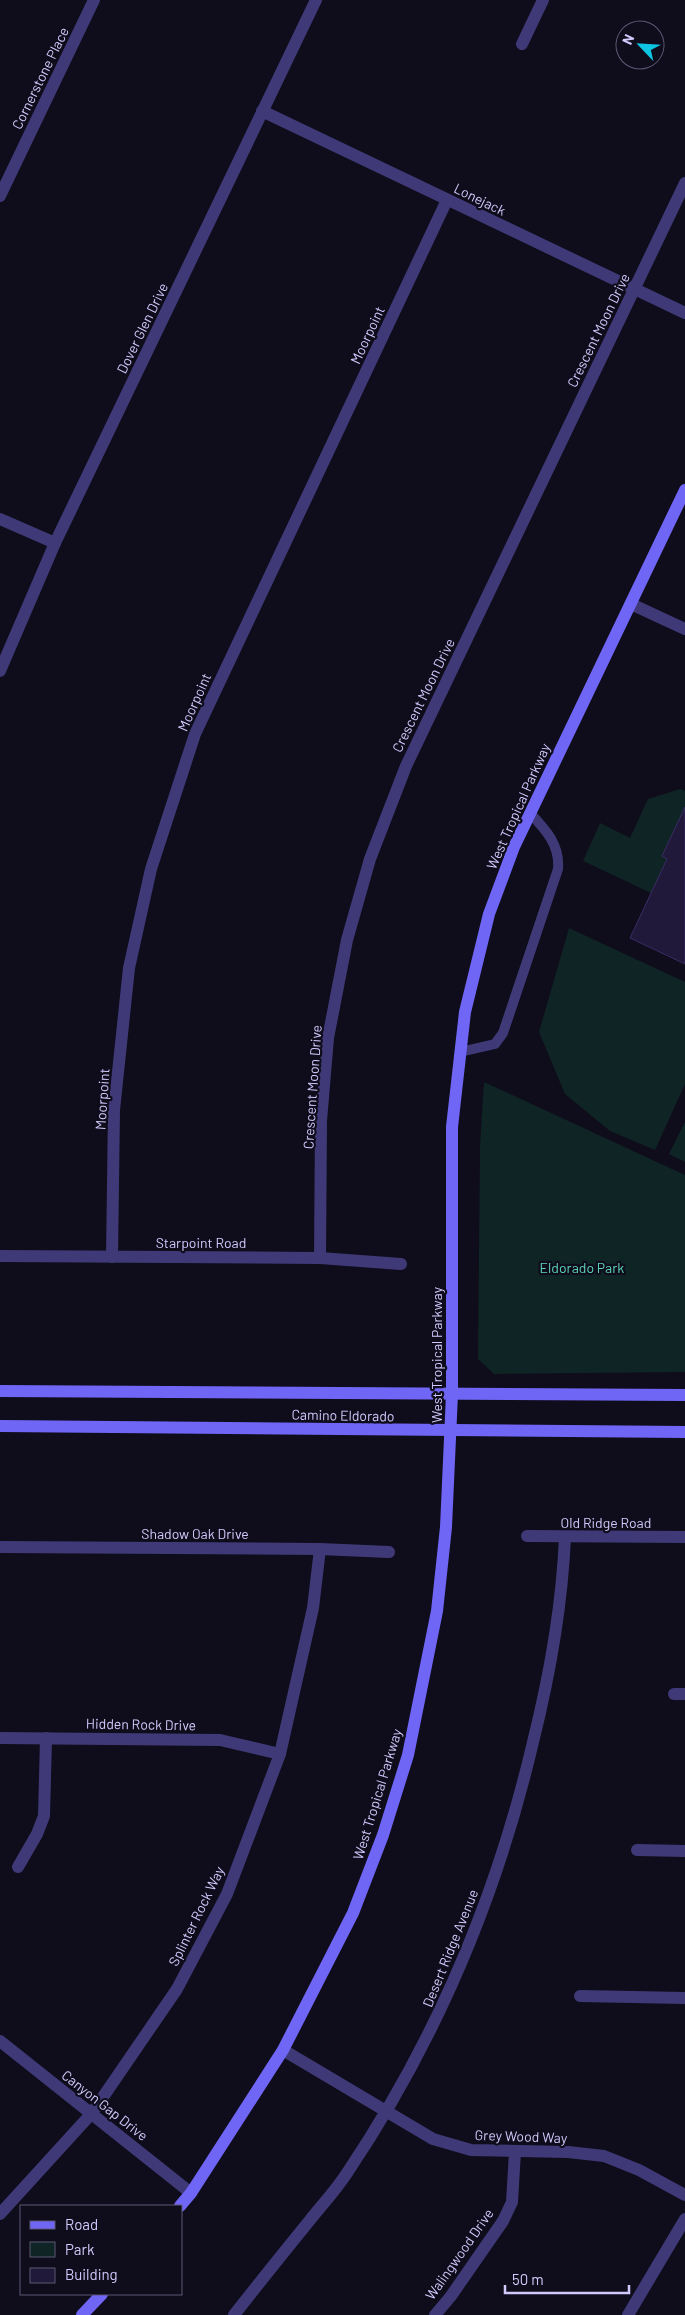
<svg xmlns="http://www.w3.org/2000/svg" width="685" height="2315" font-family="Barlow,sans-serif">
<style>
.green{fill:#0f2424}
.building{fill:#21193a;stroke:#3a2d65}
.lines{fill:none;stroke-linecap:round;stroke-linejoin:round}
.lane{stroke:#3f3a77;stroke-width:10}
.street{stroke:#3f3a77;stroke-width:12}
.secondary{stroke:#7066f6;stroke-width:12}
.labels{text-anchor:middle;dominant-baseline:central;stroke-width:4.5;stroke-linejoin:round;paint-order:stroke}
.street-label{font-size:14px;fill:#d1c9fc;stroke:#0f0c1b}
.park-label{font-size:14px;fill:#5bd6bc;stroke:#0f0c1b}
</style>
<rect width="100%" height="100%" fill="#0f0c1b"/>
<g class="green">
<path d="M680 789 685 791V807L662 856 667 859 651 893 583 861 600 823 630 838 648 799Z"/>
<path d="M569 928 685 982V1084L655 1150 610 1131 565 1094 539 1032Z"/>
<path d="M484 1082 685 1175V1372L494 1374 478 1359 480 1145Z"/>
<path d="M685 1122V1162L669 1154Z"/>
</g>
<path class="building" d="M685 807V964L630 938 667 859 662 856Z"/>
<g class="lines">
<path class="lane" d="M460 1052 495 1044 503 1033 558 869C560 845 546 830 530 813"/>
<g class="street">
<path d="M522 44 543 0"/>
<path d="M262 111 685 313"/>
<path d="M0 196 94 0"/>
<path d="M0 519 55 543"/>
<path d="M631 604 685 629"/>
<path d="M0 671 55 543 316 0"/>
<path d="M0 1256 320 1258 401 1264"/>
<path d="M112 1257 114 1110 129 968 151 869 195 734 447 200"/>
<path d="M320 1258 321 1121 328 1038 347 940 370 859 406 766 685 183"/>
<path d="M527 1536 685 1537"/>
<path d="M0 1547 320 1549 389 1552"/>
<path d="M674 1694H685"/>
<path d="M0 1738 220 1740 280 1754"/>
<path d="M637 1850 685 1851"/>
<path d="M18 1867 37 1834 44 1816 46 1738"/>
<path d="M580 1996 685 1998"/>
<path d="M0 2041 191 2193"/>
<path d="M283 2050 433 2139 471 2150 568 2152 604 2156 639 2170 685 2195"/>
<path d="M0 2214 92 2113 177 1989 227 1894 280 1754 313 1608 320 1549"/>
<path d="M234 2315C259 2283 284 2252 310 2220 322 2205 336 2190 347 2173 436 2041 497 1896 533 1742 550 1674 562 1607 565 1537"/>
<path d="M435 2315 451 2296 503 2221 512 2202 515 2152"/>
<path d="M628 2315 685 2219"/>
</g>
<g class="secondary">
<path d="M0 1391 685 1395"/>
<path d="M0 1426 685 1432"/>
<path d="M180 2206 191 2193 283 2050 353 1913 383 1835 408 1755 437 1611 446 1527 452 1394V1127L465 1012 489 914 514 847 685 490"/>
<path d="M82 2315 102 2294"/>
</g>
</g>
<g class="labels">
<g class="street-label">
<text transform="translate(40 78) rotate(-64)">Cornerstone Place</text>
<text transform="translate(480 199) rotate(26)">Lonejack</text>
<text transform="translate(142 328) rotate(-64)">Dover Glen Drive</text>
<text transform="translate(598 330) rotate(-64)">Crescent Moon Drive</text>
<text transform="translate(367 335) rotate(-65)">Moorpoint</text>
<text transform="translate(423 695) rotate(-64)">Crescent Moon Drive</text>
<text transform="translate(194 702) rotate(-66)">Moorpoint</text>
<text transform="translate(518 806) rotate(-66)">West Tropical Parkway</text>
<text transform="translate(312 1087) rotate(-86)">Crescent Moon Drive</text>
<text transform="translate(102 1099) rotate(-86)">Moorpoint</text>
<text x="201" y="1242">Starpoint Road</text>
<text transform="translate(436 1355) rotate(-90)">West Tropical Parkway</text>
<text transform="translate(343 1415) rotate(1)">Camino Eldorado</text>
<text x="606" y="1522">Old Ridge Road</text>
<text x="195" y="1533">Shadow Oak Drive</text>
<text transform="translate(141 1724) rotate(1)">Hidden Rock Drive</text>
<text transform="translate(377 1794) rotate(-73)">West Tropical Parkway</text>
<text transform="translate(196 1916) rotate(-64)">Splinter Rock Way</text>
<text transform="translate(450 1948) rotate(-68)">Desert Ridge Avenue</text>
<text transform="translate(105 2105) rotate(38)">Canyon Gap Drive</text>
<text transform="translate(521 2136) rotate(2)">Grey Wood Way</text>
<text transform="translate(459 2254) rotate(-55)">Walingwood Drive</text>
</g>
<g class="park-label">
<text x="582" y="1267">Eldorado Park</text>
</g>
</g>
<rect x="20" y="2205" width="162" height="90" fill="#0f0c1b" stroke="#5d5875"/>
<rect x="30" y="2221" width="25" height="8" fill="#7066f6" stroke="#5d5875"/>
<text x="65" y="2230" font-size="15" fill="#d1c9fc">Road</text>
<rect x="30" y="2242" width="25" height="15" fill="#0f2424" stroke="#5d5875"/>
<text x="65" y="2255" font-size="15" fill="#d1c9fc">Park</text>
<rect x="30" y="2268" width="25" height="15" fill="#21193a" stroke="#5d5875"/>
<text x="65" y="2280" font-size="15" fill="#d1c9fc">Building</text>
<g transform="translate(640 45) rotate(295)"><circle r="24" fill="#0f0c1b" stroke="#5d5875"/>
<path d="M0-4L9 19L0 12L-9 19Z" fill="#0ec4e3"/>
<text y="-8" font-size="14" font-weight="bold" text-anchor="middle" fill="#d1c9fc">N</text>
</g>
<path d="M505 2285v8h124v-8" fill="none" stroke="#d1c9fc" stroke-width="2.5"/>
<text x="512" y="2285" font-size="15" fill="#d1c9fc" stroke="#0f0c1b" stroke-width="4" paint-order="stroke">50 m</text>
</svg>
